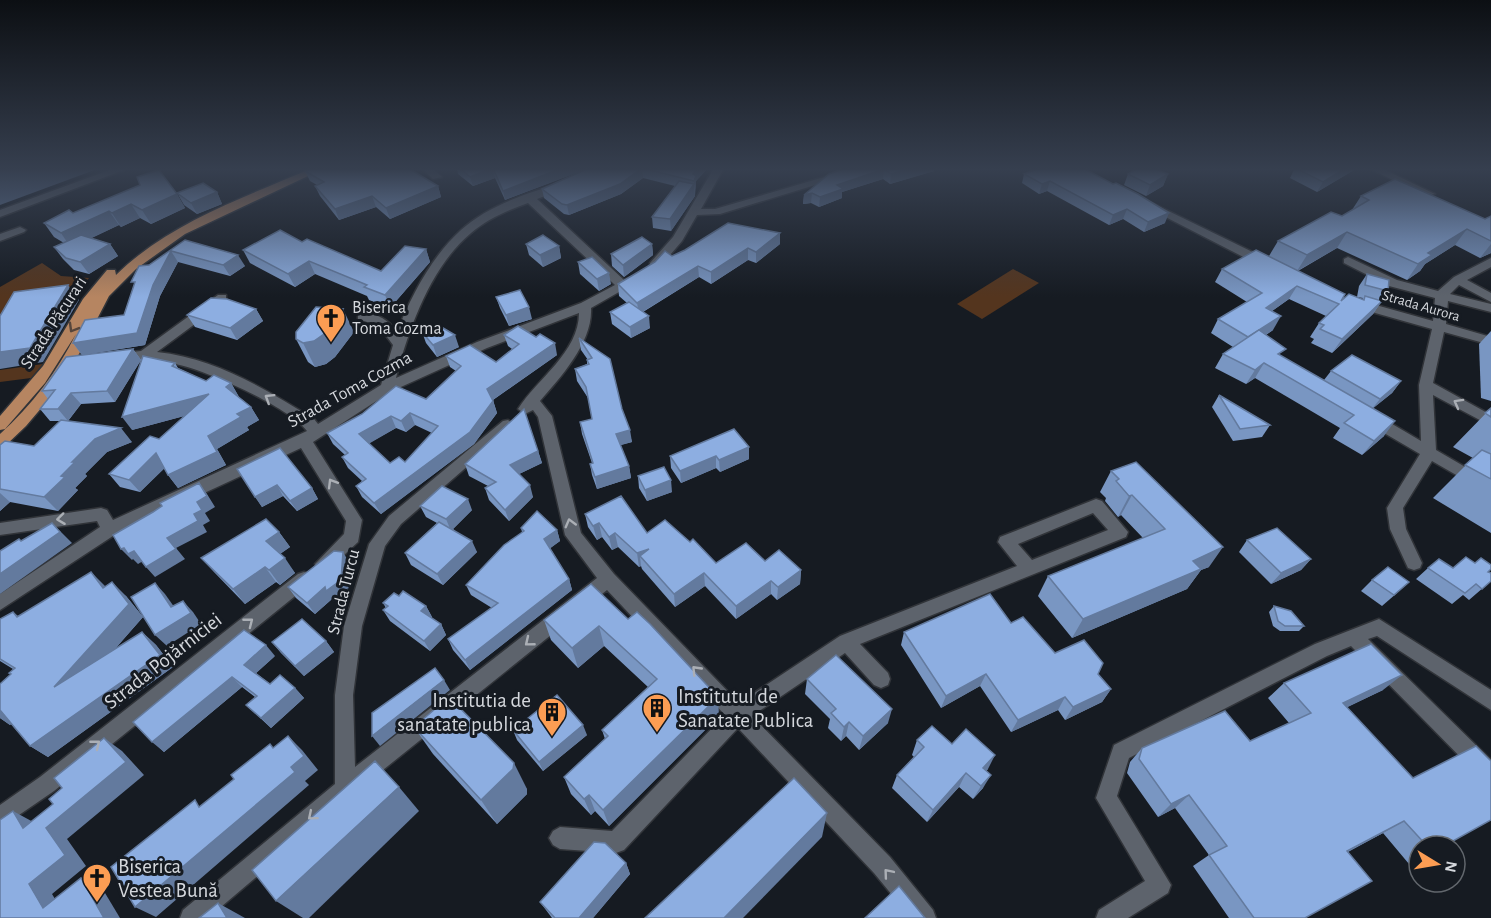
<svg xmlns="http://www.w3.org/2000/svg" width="1491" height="918" font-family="'Alegreya Sans',sans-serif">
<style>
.green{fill:#54351e}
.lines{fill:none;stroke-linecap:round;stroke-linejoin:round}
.minor-casing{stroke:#313439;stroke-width:3}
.major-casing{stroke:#313439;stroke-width:3}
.minor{fill:#5d636c;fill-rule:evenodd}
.major{fill:#b68561;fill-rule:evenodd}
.wall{fill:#7996c2;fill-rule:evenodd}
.shaded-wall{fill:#637a9e}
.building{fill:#8daee1;stroke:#637a9e;stroke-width:1.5;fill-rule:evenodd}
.oneway{stroke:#56453b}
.oneway2{stroke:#abafb5}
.labels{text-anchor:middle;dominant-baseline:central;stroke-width:6;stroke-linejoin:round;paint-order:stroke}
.far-street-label{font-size:15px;fill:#d5d8dd;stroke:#161b22}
.poi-label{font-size:18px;fill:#d5d8dd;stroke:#161b22;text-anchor:start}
.street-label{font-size:18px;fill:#d5d8dd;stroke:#161b22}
.near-street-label{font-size:21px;fill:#d5d8dd;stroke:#161b22}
.near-poi-label{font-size:21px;fill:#d5d8dd;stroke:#161b22;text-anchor:start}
</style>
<rect width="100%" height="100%" fill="#161b22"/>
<g class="green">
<path d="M42 263 61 276 89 278 76 295 25 302 0 341V287Z"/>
<path d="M1013 269 1039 283 982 319 957 304Z"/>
<path d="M43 364 31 378 0 382V370Z"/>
</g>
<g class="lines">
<g class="minor-casing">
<g id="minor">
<path d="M115 168H129L0 217V210Z"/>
<path d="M421 168H432L442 177 433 179Z"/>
<path d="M714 168H724L701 209H715L855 168H871L720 214 697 215 682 241 658 269H650V263L673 237Z"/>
<path d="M1368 168H1381L1435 194 1426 196Z"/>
<path d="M562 183 566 184V188L537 199 624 280 634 276 640 280 591 308C593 342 561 377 540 401L552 416 581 533 614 574 739 703 840 636 1017 566 998 542 1000 537 1096 499 1102 501 1128 532 1126 537 860 644 888 673 890 679 888 685 881 688 874 685 845 653 752 716 890 857 933 910 936 918H911L874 873 738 728 624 850 616 853 560 849 553 845 549 838 553 831 560 827 612 831 725 715 607 590 368 782 361 785 355 783 352 796 208 918H180L183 910 335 784V695L344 626 369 544 389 516 503 421 508 420 515 425 401 524 385 546 362 626 353 695 355 767 597 578 565 535 538 417 533 410 525 414 518 409C537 379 579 352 579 313L487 348 392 391 313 442 362 520 358 542 329 569 323 571 317 569 315 564 344 534 346 521 301 448 116 534 0 610V594L100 527 97 521 0 535V523L101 508 107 510 113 520 307 431C289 407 201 367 170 363 158 361 118 364 111 357L113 354 141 351 218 295H226V301L157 352C215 358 265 389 314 419L318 424 381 385 393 345 379 326 358 319V313C373 310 389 320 397 332 411 296 432 256 461 230 487 206 529 192 562 183ZM528 203 615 285 581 303 477 342 396 378C408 330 431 266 471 233 487 219 508 210 528 203ZM1093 513 1108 530 1032 560 1018 544Z"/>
<path d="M1152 203 1269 260 1271 263 1269 266H1261L1148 208 1147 206Z"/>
<path d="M20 227 26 230 24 232 0 241V234Z"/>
<path d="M1348 257 1397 280 1438 291 1454 277 1491 258V267L1467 280 1491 293V302L1459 285 1450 294 1491 304V312L1448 301 1446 324 1491 337V345L1444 332 1433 383 1491 415V426L1433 395 1436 450 1491 482V495L1432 461 1403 508 1406 529 1422 563 1420 568 1414 570 1408 568 1390 529 1387 508 1420 454 1367 423 1365 419 1372 414 1377 415 1421 441 1419 385 1432 329 1354 307 1352 304 1358 300 1433 321 1435 298 1389 286 1344 263V259Z"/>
<path d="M304 572 310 574 312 579 310 584 54 791 0 828V805L40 777 298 574Z"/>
<path d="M1379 619 1491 690V710L1377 636 1368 639 1491 760V784L1484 781 1351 646 1327 656 1129 758 1117 796 1171 885 1168 893 1128 918H1096L1099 910 1145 881 1096 798 1114 745 1315 644Z"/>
</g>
</g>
<g class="major-casing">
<path id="major" d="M312 168H325L185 234 136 269 109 296 79 354 54 393 26 426 5 446 0 447V434C32 405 57 372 76 334L45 383 5 429 0 430V416L43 366 83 299 107 270H115L116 275C170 222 244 198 312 168Z"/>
</g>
<use href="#minor" class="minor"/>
<use href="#major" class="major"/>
</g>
<g class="wall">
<path d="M455 168H708L696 181 695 196 671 231 653 228 652 217 675 186 643 178 621 194 569 215 564 214 544 198 542 189 584 170 505 200 495 178 473 186 458 174 457 169Z"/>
<path d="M846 168H934V171L890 184 883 179 842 192V198L819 207 811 203 803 204 804 195Z"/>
<path d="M1029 168H1083L1165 223 1144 232 1123 219 1109 225 1047 191 1039 194 1022 183 1024 174 1033 170Z"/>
<path d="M1295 168H1355L1354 170 1317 192 1290 178Z"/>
<path d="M305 171 438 186 441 197 390 219 376 207 339 220 320 196 315 186 317 185 310 181Z"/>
<path d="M1128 174H1168L1163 186 1146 196 1124 185Z"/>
<path d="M217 192 222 204 197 214 184 205 177 193Z"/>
<path d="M177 194 185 208 151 224 140 218 121 227 119 225 91 238 110 244 118 256 89 274 74 270 63 259 54 247 64 243 54 237 44 223 73 213Z"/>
<path d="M1361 196 1485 219 1491 216V253L1480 258 1455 245 1425 264 1420 271 1407 280 1337 248 1298 271 1341 301 1362 299 1363 298 1357 297 1359 286 1367 274 1388 291 1373 314 1332 353 1311 343 1314 339 1310 337 1319 323 1326 316 1289 299 1272 311 1273 330 1266 335 1281 356 1324 380 1331 371 1401 381 1392 393 1373 408 1384 436 1362 455 1333 438 1340 428 1255 378 1246 384 1215 368 1223 354 1233 347 1211 333 1218 319 1247 302 1215 282 1222 269 1269 256 1278 241 1342 216 1352 210Z"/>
<path d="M185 240 245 266 230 276 178 262 160 296 145 345 82 355 73 343 124 315 134 286 149 265Z"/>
<path d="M302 242 381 271 426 249 430 262 390 308 369 300 367 296 315 274 295 287 250 263 243 250Z"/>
<path d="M526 244 559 246 561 258 543 267 529 255Z"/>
<path d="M652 244 653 255 624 277 612 266 611 254Z"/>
<path d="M780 244 756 263 748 260 711 284 699 277 643 312 650 328 631 338 612 324 610 312 627 303 619 296 618 284 672 256Z"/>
<path d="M578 262 611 284 599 291 580 274Z"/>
<path d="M496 297 532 319 509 326 500 308Z"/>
<path d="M256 309 263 321 237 340 195 327 187 315Z"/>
<path d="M1491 331V401L1481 398 1479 344Z"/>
<path d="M354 332 335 357 326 364 315 367 308 362 296 339Z"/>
<path d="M422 332 459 347 437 357 426 343Z"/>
<path d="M504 335 557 355 493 400 497 413 474 444 381 514 362 497 356 486 362 481 348 468 342 457 345 455 333 444 327 433 426 399 456 371 450 367 446 356 496 362 512 349 508 346ZM415 425 432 433 405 462 390 463 369 443 396 428 406 432Z"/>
<path d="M579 338 610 359 622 409 632 442 620 445 629 466 631 478 597 489 592 475 590 464 592 463 582 434 580 422 592 419 588 398 577 381 575 369 587 364V360H588L581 350Z"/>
<path d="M133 349 141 360 115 402 81 404 68 421H63L132 442 107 452 85 474 87 476 75 488 78 490 58 511 10 502 0 511V445L34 446 60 421H50L40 409 48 399 42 391Z"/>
<path d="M175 363 178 368 206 381 231 383 239 397 251 407 259 420 247 427 249 430 217 449 226 465 178 488 168 475 164 468 140 492 120 487 109 474 159 439 184 416 132 430Z"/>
<path d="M1219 395 1270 425 1262 437 1233 441 1212 407Z"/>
<path d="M1491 408V533L1433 498 1473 458 1453 447Z"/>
<path d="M734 429 749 459 720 472 716 468 681 483 671 468 670 456Z"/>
<path d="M538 451 542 463 519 474 533 497 509 521 489 500 485 488 488 486 469 476 465 464Z"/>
<path d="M237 469 312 488 318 499 297 511 283 496 262 507Z"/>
<path d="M1111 471 1209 567 1201 570 1187 589 1072 638 1038 596 1048 576 1143 538 1121 515 1118 517 1105 501 1106 498 1100 492Z"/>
<path d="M638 476 672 492 647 501 639 488Z"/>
<path d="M420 506 472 510 453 529 477 552 443 585 411 565 405 553 437 523 426 517Z"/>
<path d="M585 514 647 533 690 542 716 563 765 561 801 570 800 584 777 600 771 594 736 619 705 586 675 607 642 569 641 566 639 567 618 547 612 550 602 537 597 540 588 527Z"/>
<path d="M521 528 557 530 560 541 550 548 569 579 572 590 470 670 453 650 448 639 492 608 471 595 466 585 522 532Z"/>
<path d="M279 532 290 547 280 554 295 573 280 585 276 582 245 604 214 572 201 558Z"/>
<path d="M1247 540 1311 559 1301 570 1271 584 1239 552Z"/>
<path d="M350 564 348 591 334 602 332 599 315 614 296 598 288 587Z"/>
<path d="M1428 568H1453L1488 572 1491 581 1469 600 1463 595 1452 604 1416 579Z"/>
<path d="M1372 580 1397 593 1382 606 1361 591Z"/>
<path d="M591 584 719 716 609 826 595 811 591 815 571 794 564 777 605 739 602 730 648 687 604 646 578 668 551 640 544 620Z"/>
<path d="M105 586 126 596 143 617 114 650 142 632 156 645 173 667 48 757 30 746 11 724 10 725 0 718V684L11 674 13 669 0 661V619L13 612 18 616Z"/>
<path d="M399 596 426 606 432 617 431 618 441 624 446 635 430 651 390 621 383 610 386 608 383 603Z"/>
<path d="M1274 606 1304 626 1299 631H1280L1273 626 1269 612Z"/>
<path d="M1011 623 1055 653 1098 674 1111 689 1102 702 1065 720 1058 710 1011 732 980 686 941 708 901 645 904 632Z"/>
<path d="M326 641 334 652 304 676 281 653 272 642Z"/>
<path d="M275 656 256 673 270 684 295 688 304 698 271 728 246 705 255 697 242 687 164 752 133 722Z"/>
<path d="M807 679 888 723 859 750 846 736 841 741 828 728 830 719 805 694Z"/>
<path d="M1284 683 1383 690 1347 707 1444 846H1419V859L1409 864 1383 833 1348 852 1305 918H1229L1193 866 1209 855 1175 808 1158 817 1127 773 1130 762 1142 748 1250 741 1289 723 1268 698Z"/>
<path d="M414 727 527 789V794L497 824 433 754Z"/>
<path d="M513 730 587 735 543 771 517 740Z"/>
<path d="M917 740 952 744 988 769 986 771 983 788 973 799 959 787 927 822 892 788 897 775 914 757 912 755Z"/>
<path d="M626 863 630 874 593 918H552L540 902Z"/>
</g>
<g class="shaded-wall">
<path d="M0 168H100L0 205Z"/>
<path d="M493 168 495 178 473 186 470 177Z"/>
<path d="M562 168H589L505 200 503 191Z"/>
<path d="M642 168 643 178 621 194 569 215 567 205Z"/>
<path d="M699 168H708L696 181V186L695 190 694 181 693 174Z"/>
<path d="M914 168H934V171L890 184 891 174Z"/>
<path d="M1346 168H1355L1354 170 1317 192 1323 182Z"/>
<path d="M884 169 883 179 842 192V198L819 207 820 197 837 185Z"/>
<path d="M1168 174 1163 186 1146 196 1150 185Z"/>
<path d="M1050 181 1047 191 1039 194 1042 184Z"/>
<path d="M694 184 695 196 671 231 670 219Z"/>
<path d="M438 186 441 197 390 219 386 208Z"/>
<path d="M217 192 222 204 197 214 191 203Z"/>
<path d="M812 193 811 203 803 204 804 195Z"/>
<path d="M177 194 185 208 151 224 142 210Z"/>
<path d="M372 196 376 207 339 220 335 209Z"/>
<path d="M131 204 140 218 121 227 112 213Z"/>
<path d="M1127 209 1123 219 1109 225 1113 215Z"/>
<path d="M109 211 119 225 71 248 61 233Z"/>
<path d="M1169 213 1165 223 1144 232 1148 222Z"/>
<path d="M1467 229 1455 245 1425 264 1420 271 1407 280 1418 264 1428 253Z"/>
<path d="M1347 232 1337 248 1297 271 1307 255Z"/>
<path d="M780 233V244L756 263V252Z"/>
<path d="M110 244 118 256 89 274 80 262Z"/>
<path d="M652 244 653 255 624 277 623 265Z"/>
<path d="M1491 244V253L1480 258Z"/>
<path d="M559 246 561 258 543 267 540 255Z"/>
<path d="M748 248V260L711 284V272Z"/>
<path d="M426 249 430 262 390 308 385 295Z"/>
<path d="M171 251 178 262 160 296 145 345 82 355 73 343 137 333 153 285Z"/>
<path d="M238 255 245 266 230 276 223 265Z"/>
<path d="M309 261 315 274 295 287 288 274Z"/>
<path d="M698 266 699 277 639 314 637 303Z"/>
<path d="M609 273 611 284 599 291 597 279Z"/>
<path d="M68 285 79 300 43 362 0 369V352Z"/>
<path d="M1297 286 1289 299 1258 321 1266 308Z"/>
<path d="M1382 301 1373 314 1332 353 1342 339Z"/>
<path d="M529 307 532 319 509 326 506 315Z"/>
<path d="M256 309 263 321 237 340 230 328Z"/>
<path d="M343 309 354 332 335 357 326 364 315 367 303 343Z"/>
<path d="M649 316 650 328 631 338 630 327Z"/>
<path d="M1281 316 1273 330 1240 351 1248 337Z"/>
<path d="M455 335 459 347 437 357 433 345Z"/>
<path d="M555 343 557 355 491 401 487 389Z"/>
<path d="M133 349 141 360 115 402 107 391Z"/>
<path d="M1264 363 1255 378 1246 384 1255 370Z"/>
<path d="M1401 381 1392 393 1371 410 1380 399Z"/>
<path d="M231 383 239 397 226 387Z"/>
<path d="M71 393 81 404 68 421 58 409Z"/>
<path d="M209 394 218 407 132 430 122 417Z"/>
<path d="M493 401 497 413 474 444 381 514 374 503Z"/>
<path d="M251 407 259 420 247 427 249 430 217 449 226 465 178 488 168 475 208 436 237 414Z"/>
<path d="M410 413 415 425 406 432 401 421Z"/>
<path d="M391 416 396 428 365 446 359 434Z"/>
<path d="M1395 421 1384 436 1362 455 1374 441Z"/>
<path d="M121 428 132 442 107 452 85 474 87 476 75 488 78 490 58 511 44 497 72 462 95 439Z"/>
<path d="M630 430 632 442 618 446 616 434Z"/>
<path d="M749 447V459L720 472 719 460Z"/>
<path d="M538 451 542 463 513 477 510 465Z"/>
<path d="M156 453 167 466 140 492 129 480Z"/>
<path d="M716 456V468L681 483 680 471Z"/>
<path d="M629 466 631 478 597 489 595 477Z"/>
<path d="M671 480 672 492 647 501 645 490Z"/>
<path d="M199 483 207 494 215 507 205 513 210 521 203 525 207 532 176 548 185 559 155 577 146 567 167 538 197 502Z"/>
<path d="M277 485 283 496 262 507 255 497Z"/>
<path d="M530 485 533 497 509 521 505 510Z"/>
<path d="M312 488 318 499 297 511 290 501Z"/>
<path d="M0 493 10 502 0 511Z"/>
<path d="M1132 495 1121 515 1118 517 1129 496Z"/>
<path d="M468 499 472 510 451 531 446 519Z"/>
<path d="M52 523 72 543 0 594V574Z"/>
<path d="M599 523 602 537 597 540 593 526Z"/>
<path d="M557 530 560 541 548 550 544 539Z"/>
<path d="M279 532 290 547 277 556 266 541Z"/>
<path d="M615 533 618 547 612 550 609 537Z"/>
<path d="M472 541 477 552 443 585 437 574Z"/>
<path d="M1223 547 1209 567 1201 570 1187 589 1072 638 1083 619 1193 561Z"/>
<path d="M124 548 134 551 143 561 138 564 133 559 132 560 121 549Z"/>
<path d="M649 549 640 556 641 566 639 567 637 553Z"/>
<path d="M343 552 350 564 348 591 334 602 332 599 315 614 307 603Z"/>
<path d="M285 558 295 573 280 585 269 570Z"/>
<path d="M1311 559 1301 570 1271 584 1281 573Z"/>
<path d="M265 567 276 582 245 604 233 589Z"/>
<path d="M801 570 800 584 777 600 778 587Z"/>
<path d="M91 572 105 586 117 601 103 588Z"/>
<path d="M704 573 705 586 675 607 674 594Z"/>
<path d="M569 579 572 590 470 670 465 660Z"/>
<path d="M771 581V594L736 619V606Z"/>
<path d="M112 582 126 596 143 617 71 699 54 687Z"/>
<path d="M155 583 165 594 182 618 171 607Z"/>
<path d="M183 601 193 612 201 624 167 646 155 635Z"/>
<path d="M426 606 432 617 427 622 421 611Z"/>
<path d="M441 624 446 635 430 651 424 641Z"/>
<path d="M599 626 604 646 578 668 572 648Z"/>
<path d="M142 632 156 645 173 667 48 757 30 746Z"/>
<path d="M326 641 334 652 304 676 295 666Z"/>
<path d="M266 645 275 656 254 675 244 665Z"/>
<path d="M986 674 980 686 941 708 946 696Z"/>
<path d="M1402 675 1383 690 1325 718 1343 703Z"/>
<path d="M232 677 242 687 164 752 152 742Z"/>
<path d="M444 680 450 690 380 746 372 736Z"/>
<path d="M295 688 304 698 271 728 261 718Z"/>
<path d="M1111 689 1102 702 1065 720 1073 707Z"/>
<path d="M718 697 719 716 609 826 603 810Z"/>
<path d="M1065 697 1058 710 1011 732 1018 720Z"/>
<path d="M0 709 16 719 10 725 0 718Z"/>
<path d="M892 709 888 723 859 750 863 736Z"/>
<path d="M849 722 846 736 841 741 844 727Z"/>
<path d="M583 725 587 735 543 771 539 762Z"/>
<path d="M288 736 302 750 318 770 305 781 309 785 156 917 135 907 291 767Z"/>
<path d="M104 738 122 751 144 775 67 839 86 866 52 894 66 917 43 908 29 884 46 828Z"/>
<path d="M995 755 988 769 976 782 983 768Z"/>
<path d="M514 763 527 789V794L497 824 481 800Z"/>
<path d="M966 773 959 787 927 822 933 810Z"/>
<path d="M991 775 983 788 973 799 981 786Z"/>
<path d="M399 787 419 811 309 918H303L276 901Z"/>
<path d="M589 795 595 811 591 815 584 799Z"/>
<path d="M1189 795 1175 808 1158 817 1171 804Z"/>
<path d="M13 811 35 823 23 828Z"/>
<path d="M827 813 822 837 743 918H724Z"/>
<path d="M1404 821 1383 833 1327 862 1347 851Z"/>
<path d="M626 863 630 874 593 918H579Z"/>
<path d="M81 878 102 888 120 918H104Z"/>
<path d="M218 903 245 918H227Z"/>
</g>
<g class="building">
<path d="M312 168H408L438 186 386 208 372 196 335 209 315 186 324 182 305 171Z"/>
<path d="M460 168H492L470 177Z"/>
<path d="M493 168H562L503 191Z"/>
<path d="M589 168H699L693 174 696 176 694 181 642 168 620 184 567 205 562 204 542 189Z"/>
<path d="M846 168H914L891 174 884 169 837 185 843 189 820 197 812 193 804 195 829 174Z"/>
<path d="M1040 168H1083L1113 184 1116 183 1138 194 1169 213 1148 222 1127 209 1113 215 1050 181 1042 184 1024 174Z"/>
<path d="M1138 168H1153L1168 174 1150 185 1128 174Z"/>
<path d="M1295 168H1346L1323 182Z"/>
<path d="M159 170 177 194 142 210 131 204 112 213 109 211 61 233 44 223 69 210 73 213 140 185 137 177Z"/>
<path d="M1395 179 1485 219 1491 216V241L1467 229 1428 253 1432 255 1418 264 1347 232 1307 255 1278 241 1331 212 1342 216 1369 200 1361 196Z"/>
<path d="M679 181 694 184 670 219 652 217Z"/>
<path d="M203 183 217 192 191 203 177 193Z"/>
<path d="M728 223 780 233 756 252 748 248 711 272 698 266 637 303 618 284 655 262 665 251 672 256 685 250Z"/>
<path d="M280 230 302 242 307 239 381 271 405 246 426 249 385 295 364 287 367 285 309 261 288 274 243 250Z"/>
<path d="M81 235 110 244 80 262 66 258 54 247Z"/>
<path d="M543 235 559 246 540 255 526 244Z"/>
<path d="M642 237 652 244 623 265 611 254Z"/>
<path d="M185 240 238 255 223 265 171 251 153 285 137 333 73 343 85 320 124 315 135 282H131L139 266 149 265Z"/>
<path d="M1256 250 1345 294 1341 301 1349 294 1364 300 1365 296 1382 301 1342 339 1320 329 1324 325 1319 323 1339 304 1297 286 1266 308 1281 316 1248 337 1218 319 1262 293 1222 269Z"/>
<path d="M592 257 609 273 597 279 578 262Z"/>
<path d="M1367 274 1389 280 1388 291 1365 285Z"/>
<path d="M68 285 30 348 0 352V316L14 292Z"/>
<path d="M520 290 529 307 506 315 496 297Z"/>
<path d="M211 298 227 299 256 309 230 328 187 315Z"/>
<path d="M629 302 649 316 630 327 610 312Z"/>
<path d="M316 307 343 309 324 334 314 341 303 343 296 339V332Z"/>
<path d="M438 325 455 335 433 345 422 332Z"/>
<path d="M518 326 536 337 540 334 555 343 487 389 493 401 470 432 374 503 356 486 366 479 342 457 348 453 327 433 362 414 396 386 426 399 461 366 446 356 470 345 496 362 519 344 504 335ZM410 413 438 426 405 462 399 457 390 463 359 434 391 416 401 421Z"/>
<path d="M1259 330 1286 349 1278 354 1395 421 1374 441 1344 423 1354 415 1264 363 1255 370 1223 354Z"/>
<path d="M579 338 610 359 622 409 630 430 616 434 629 466 595 477 590 464 593 463 580 422 592 419 586 387 575 369 589 364 587 360 592 358Z"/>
<path d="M133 349 107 391 71 393 58 409H40L55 390 42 391 66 357Z"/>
<path d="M1352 355 1401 381 1380 399 1331 371Z"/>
<path d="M143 356 175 363 172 366 206 381 214 375 231 383 226 387 251 407 237 414 241 417 208 436 217 452 168 475 156 453 129 480 109 474 150 436 159 439 209 394 122 417Z"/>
<path d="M1219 395 1270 425 1240 429Z"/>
<path d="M1491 408V417L1485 413Z"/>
<path d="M524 409 538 451 510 465 530 485 505 510 485 488 496 482 465 464Z"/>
<path d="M61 420 121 428 95 439 72 462H75L61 476 65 477 44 497 0 489V445L5 441 34 446Z"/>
<path d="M734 429 749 447 719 460 716 456 680 471 670 456Z"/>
<path d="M280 448 312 488 290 501 277 485 255 497 237 469Z"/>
<path d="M1482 450 1491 454V479L1465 465Z"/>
<path d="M1136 462 1223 547 1193 561 1201 569 1083 619 1048 576 1165 529 1132 495 1129 496 1116 481 1119 479 1111 471Z"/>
<path d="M664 467 671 480 645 490 638 476Z"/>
<path d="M199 483 207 496 197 502 202 510 194 514 198 521 167 538 176 549 146 567 134 551 128 554 124 548 121 549 113 535 153 512 162 506 160 503Z"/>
<path d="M442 486 468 499 446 519 420 506Z"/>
<path d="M621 496 647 533 665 520 690 542 693 539 716 563 746 543 765 561 779 550 801 570 778 587 771 581 736 606 704 573 674 594 640 556 649 549 637 553 615 533 609 537 599 523 593 526 585 514Z"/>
<path d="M537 511 557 530 544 539 569 579 465 660 448 639 498 603 466 585 504 545 524 531 521 528Z"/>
<path d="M266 519 279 532 266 541 285 558 269 570 265 567 233 589 201 558Z"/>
<path d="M439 522 472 541 437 574 405 553Z"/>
<path d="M52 523 60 532 0 574V551L19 539 21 541Z"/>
<path d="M1277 528 1311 559 1281 573 1247 540Z"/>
<path d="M334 551 343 552 341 580 326 591 325 587 307 603 288 587Z"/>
<path d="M1466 557 1475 563 1481 558 1491 565V569L1488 572 1491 573V581L1482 589 1476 584 1465 593 1428 568 1439 559 1453 568Z"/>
<path d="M1388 567 1409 582 1394 595 1372 580Z"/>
<path d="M91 572 103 588 112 582 129 604 54 687 142 632 160 655 30 746 0 710V684L11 674 9 673 15 668 0 659V619L13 612 17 617Z"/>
<path d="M155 583 171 607 183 601 191 613 155 635 131 597Z"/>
<path d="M591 584 628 619 637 612 650 624 718 697 603 810 589 795 584 799 564 777 608 736 602 730 657 679 599 626 572 648 544 620Z"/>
<path d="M403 591 426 606 421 611 441 624 424 641 383 610 388 606 383 603 394 593 399 596Z"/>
<path d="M990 594 1011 623 1023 617 1055 653 1084 640 1103 663 1098 674 1111 689 1073 707 1065 697 1018 720 986 674 946 696 904 632Z"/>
<path d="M1274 606 1291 611 1304 626H1285L1278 621Z"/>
<path d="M302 619 326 641 295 666 272 642Z"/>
<path d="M244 630 266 645 244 665 270 684 280 675 295 688 261 718 246 705 257 696 232 677 152 742 133 722Z"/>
<path d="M1371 644 1402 675 1343 703 1413 778 1476 746 1491 761V820L1444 846H1427L1404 821 1347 851 1372 881 1305 918H1254L1209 855 1227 846 1189 795 1171 804 1139 759 1142 748 1225 711 1250 741 1311 713 1284 683Z"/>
<path d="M836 655 892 709 863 736 849 722 844 727 831 713 836 709 807 679Z"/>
<path d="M435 668 444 680 372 736V713Z"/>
<path d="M557 695 583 725 539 762 513 730Z"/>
<path d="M449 697 514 763 513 769 481 800 414 727Z"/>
<path d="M932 726 952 744 966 729 995 755 983 768 991 775 981 786 966 773 933 810 897 775 924 747 917 740Z"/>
<path d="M288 736 304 756 291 767 295 772 135 907 111 867 195 800 199 807 234 779 231 775 270 744 273 748Z"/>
<path d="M104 738 126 762 46 828 65 855 29 884 43 908 81 878 104 918H0V820L13 811 23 828 53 804 49 799 62 788 54 778Z"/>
<path d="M375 761 399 787 276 901 252 870Z"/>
<path d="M794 778 827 813 724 918H645Z"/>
<path d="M594 842 605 843 626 863 579 918H555L540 902Z"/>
<path d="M899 886 925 918H865Z"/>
<path d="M218 903 227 918H199Z"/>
</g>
<defs><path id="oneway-chevron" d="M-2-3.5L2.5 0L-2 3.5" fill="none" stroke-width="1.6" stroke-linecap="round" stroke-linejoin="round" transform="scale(1.5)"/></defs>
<use class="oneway" href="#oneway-chevron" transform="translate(73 328) rotate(120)"/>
<g class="oneway2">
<use href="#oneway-chevron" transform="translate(269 398) rotate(-148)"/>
<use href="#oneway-chevron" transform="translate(1458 403) rotate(-151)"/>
<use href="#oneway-chevron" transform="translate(332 483) rotate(-121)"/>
<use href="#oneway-chevron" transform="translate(61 519) rotate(173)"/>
<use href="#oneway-chevron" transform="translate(570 523) rotate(-105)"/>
<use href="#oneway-chevron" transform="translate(249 622) rotate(-38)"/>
<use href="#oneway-chevron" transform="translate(529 642) rotate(141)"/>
<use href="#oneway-chevron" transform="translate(696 670) rotate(-134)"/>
<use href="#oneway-chevron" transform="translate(96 744) rotate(-39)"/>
<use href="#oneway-chevron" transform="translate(312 816) rotate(140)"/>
<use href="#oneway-chevron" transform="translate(888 873) rotate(-130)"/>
</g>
<linearGradient id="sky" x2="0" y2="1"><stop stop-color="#0c0f13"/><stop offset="0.57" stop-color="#363f4f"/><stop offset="1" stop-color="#363f4f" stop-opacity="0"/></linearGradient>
<rect width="1491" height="297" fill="url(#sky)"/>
<defs>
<g id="church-pin" transform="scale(1.5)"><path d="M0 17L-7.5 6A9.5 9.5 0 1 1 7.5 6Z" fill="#fc9d53" stroke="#161b22"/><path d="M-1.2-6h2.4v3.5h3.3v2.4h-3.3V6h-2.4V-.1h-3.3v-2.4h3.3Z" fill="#111"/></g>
<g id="building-pin" transform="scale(1.5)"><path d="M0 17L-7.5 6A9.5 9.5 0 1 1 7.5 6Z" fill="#fc9d53" stroke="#161b22"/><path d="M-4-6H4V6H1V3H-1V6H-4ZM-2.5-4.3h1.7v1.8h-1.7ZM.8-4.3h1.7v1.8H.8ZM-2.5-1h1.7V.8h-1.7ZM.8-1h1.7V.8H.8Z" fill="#111"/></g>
</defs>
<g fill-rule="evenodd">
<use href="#church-pin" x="331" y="318"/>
<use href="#building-pin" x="657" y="708"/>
<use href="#building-pin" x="552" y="712"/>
<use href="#church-pin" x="97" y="878"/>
</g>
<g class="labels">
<g class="far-street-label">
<text transform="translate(1421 306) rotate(16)">Strada Aurora</text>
</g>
<g class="poi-label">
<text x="352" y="308">Biserica<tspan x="352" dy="21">Toma Cozma</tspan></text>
</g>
<g class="street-label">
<text transform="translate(54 323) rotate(-57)">Strada Păcurari</text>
<text transform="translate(350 390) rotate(-29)">Strada Toma Cozma</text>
<text transform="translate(344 592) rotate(-76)">Strada Turcu</text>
</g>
<g class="near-street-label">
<text transform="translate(163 661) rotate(-38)">Strada Pojărniciei</text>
</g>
<g class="near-poi-label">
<text x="678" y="696">Institutul de<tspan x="678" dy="24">Sanatate Publica</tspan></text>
<text x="531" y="700" text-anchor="end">Institutia de<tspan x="531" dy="24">sanatate publica</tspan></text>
<text x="118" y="866">Biserica<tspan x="118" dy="24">Vestea Bună</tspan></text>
</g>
</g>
<g transform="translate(1437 864) rotate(101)"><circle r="28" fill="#161b22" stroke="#62676d" stroke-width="1.5"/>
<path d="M0-4.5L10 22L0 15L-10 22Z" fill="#fc9d53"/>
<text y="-9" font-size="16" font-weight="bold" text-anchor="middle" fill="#d5d8dd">N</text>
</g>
</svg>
